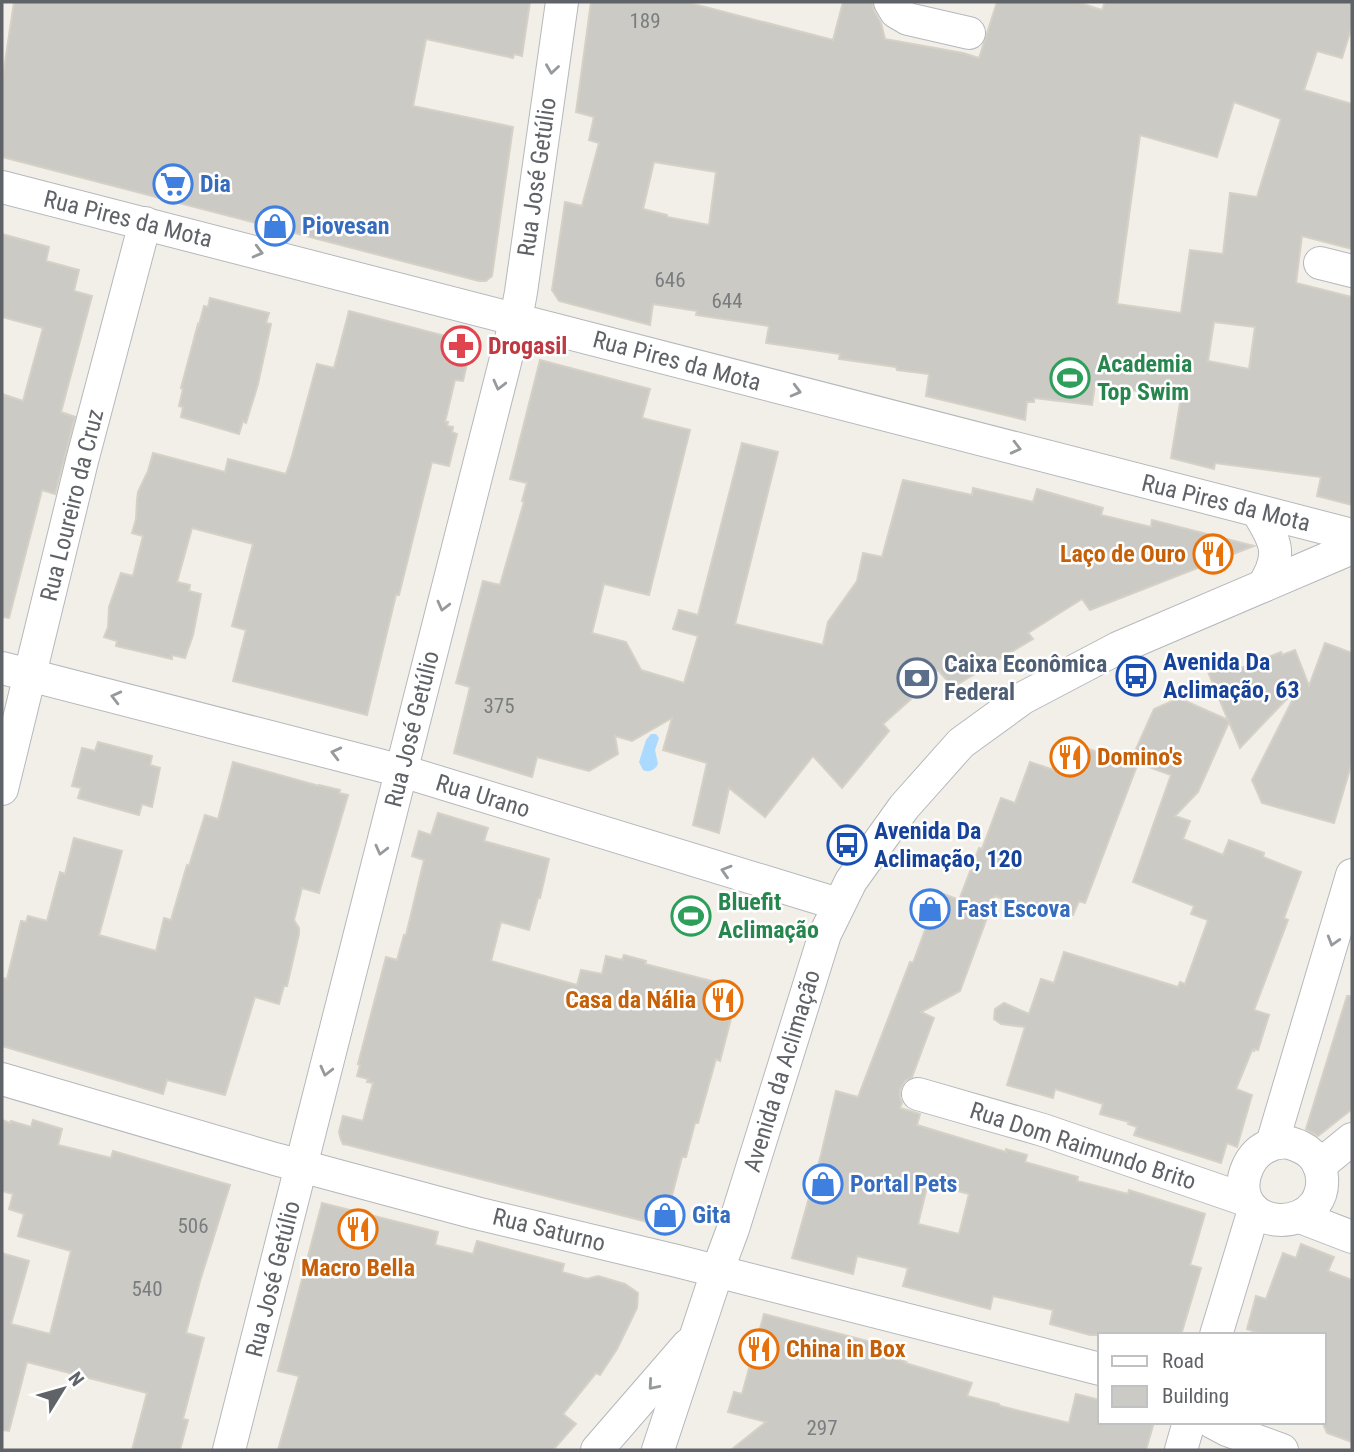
<svg xmlns="http://www.w3.org/2000/svg" width="1354" height="1452" font-family="'Roboto Condensed',sans-serif">
<style>
.water{fill:#aadaff}
.building{fill:#cccac5;stroke:#d6d1c6;stroke-width:2;fill-rule:evenodd}
.lines{fill:none;stroke-linecap:round;stroke-linejoin:round}
.minor-casing{stroke:#b5b8bc;stroke-width:34}
.minor{stroke:#fff;stroke-width:32}
.oneway{stroke:#979a9d}
.labels{text-anchor:middle;dominant-baseline:central;stroke-width:5;stroke-linejoin:round;paint-order:stroke}
.number-label{font-size:21px;fill:#7a7d7f}
.street-label{font-size:24px;fill:#5f6368;stroke:#fff}
.shop-label{font-size:24px;font-weight:bold;fill:#366cbe;stroke:#fff;text-anchor:start}
.health-label{font-size:24px;font-weight:bold;fill:#be3a42;stroke:#fff;text-anchor:start}
.leisure-label{font-size:24px;font-weight:bold;fill:#27864d;stroke:#fff;text-anchor:start}
.food-label{font-size:24px;font-weight:bold;fill:#c56008;stroke:#fff;text-anchor:end}
.transit-label{font-size:24px;font-weight:bold;fill:#164399;stroke:#fff;text-anchor:start}
.service-label{font-size:24px;font-weight:bold;fill:#4e5e75;stroke:#fff;text-anchor:start}
</style>
<rect width="100%" height="100%" fill="#f1efe8"/>
<path class="water" d="M651 734H656L659 738 655 750 658 764C655 770 649 773 643 770L639 762 646 740Z"/>
<g class="building">
<path d="M14 2H530L522 56 514 54 513 58 426 39 413 106 513 127 492 276 486 281H479L2 157V82Z"/>
<path d="M591 2H686L833 40 843 2H872L874 11 881 23 885 39 963 53 979 58 997 2H1077L1102 10 1105 2H1352V26L1342 58 1317 51 1304 90 1352 104V249L1302 236 1296 283 1352 297V505L1317 496 1321 477 1215 463 1214 469 1171 458 1181 397 1095 385 1092 405 1034 398V402H1027L1025 420 926 396 929 374 897 370 896 367 839 359 840 354 766 343 769 326 696 315 697 311 653 304 650 325 559 301 552 290 565 202 582 206 599 143 589 140 594 117 576 112ZM1234 102 1281 119 1257 197 1230 193 1223 254 1190 250 1181 313 1117 304 1140 135 1217 157ZM654 162 716 172 709 225 667 217V215L643 209ZM1214 322 1255 327 1249 369 1208 361Z"/>
<path d="M2 234 49 247 46 261 79 270 74 291 92 296 61 412 75 417 55 494 42 490 9 618 2 617V394L23 401 43 328 2 317Z"/>
<path d="M210 298 269 313 266 323 271 324 258 384 246 423 243 421 239 434 181 417 183 407 179 406 183 389 181 388 198 324 199 325 204 306 208 307Z"/>
<path d="M349 311 472 343 463 381 455 380 445 422H448L447 426 453 427 452 432 457 434 449 466 432 462 399 595H396L367 715 233 681 246 630 232 626 253 544 192 528 177 582 190 585 189 591 201 594 193 635 185 658 172 655V659L116 646 117 641 104 637 108 627 109 607 121 573 133 576 143 536 132 533 136 519 137 500 138 492 148 471 153 453 225 472 228 459 286 474 292 456 317 364 334 368Z"/>
<path d="M540 360 650 389 642 418 690 430 649 595 604 584 592 633 626 642 641 670 684 683 698 636 673 629 679 610 698 615 742 443 778 452 735 624 823 645 828 622 857 581 863 553 882 557 903 480 972 495 973 488 1033 502 1037 489 1103 508 1101 515 1151 527 1152 520 1254 546 1090 610 1082 599 1028 633 1033 639 953 687 938 670 909 696 911 699 883 724 889 731 842 788 813 756 765 817 729 788 719 833 693 825 707 763 663 750 672 718 632 741 615 736 618 754 589 771 537 757 532 777 454 753 470 687 456 683 483 581 500 585 524 502 522 501 527 483 510 479Z"/>
<path d="M1325 643 1352 653V762L1334 823 1262 803 1252 780 1300 685 1240 748 1229 722 1198 792 1175 816 1190 821 1183 839 1223 855 1229 840 1264 853 1263 857 1301 872 1284 918 1288 920 1254 1010 1269 1015 1258 1050 1254 1049V1051L1252 1050 1236 1089 1252 1095 1237 1147 1227 1143 1221 1163 1134 1135 1137 1127 1128 1124 1129 1122 1100 1114 1103 1104 1055 1089 1053 1098 1007 1085 1025 1027 1001 1024 994 1019 995 1009 1004 1003 1029 1014 1041 979 1054 983 1064 952 1178 987 1180 982 1185 984 1208 920 1191 914 1194 906 1133 882 1171 775 1138 763 1085 903 1079 901 1073 915 1050 907 1034 914 1029 909 995 896 960 991 921 1012 934 1018 912 1077 905 1081 900 1090V1098L902 1103 900 1108 920 1114 917 1125 1006 1152V1149L1027 1155 1025 1162 1078 1177 1077 1181 1128 1194 1129 1190 1205 1214 1190 1265 1201 1268 1181 1335H1090L1050 1324 1053 1310 993 1296 990 1309 903 1286 908 1268 857 1256 853 1274 792 1258 821 1155 836 1091 858 1097 910 962 913 963 939 892 959 900 979 848 982 849 1001 798 1015 803 1030 762 1054 770 1067 743 1070 744 1071 742 1115 759 1117 753 1132 758 1154 709 1179 698 1228 720 1206 667 1231 657 1236 670 1281 652 1282 655 1295 650 1309 686ZM928 1183 969 1194 959 1234 918 1224Z"/>
<path d="M98 742 152 756 150 765 160 768 152 807 142 804 139 815 78 798 81 788 72 786 82 748 95 751Z"/>
<path d="M233 762 319 786V785L340 790 339 793 348 795 319 893 302 888 294 920 299 928V934L287 986H284L279 1004 255 997 225 1095 167 1080 163 1094 2 1046V978L7 979 21 921 26 922 28 916 47 921 60 872 65 874 74 838 122 851 99 935 156 951 164 918 171 920 187 865 189 866 205 815 218 819Z"/>
<path d="M438 813 488 828 484 841 549 859 540 898H538L529 930 501 922 491 961 577 985 581 970 602 974 606 956 622 960 624 955 646 961 645 964 739 988 720 1061 716 1059 698 1123H695L686 1157H682L670 1203 673 1204 667 1227 348 1145 343 1144 341 1140 339 1132 343 1116 363 1121 373 1083 367 1082 368 1079 357 1076 360 1065 358 1064 386 957 397 960 404 935H406L424 860 412 856 419 831 431 835Z"/>
<path d="M1347 996H1352V1109L1318 1136 1306 1129Z"/>
<path d="M2 1120 10 1123 11 1121 31 1127 33 1120 62 1129 58 1145 111 1158 113 1151 230 1185 200 1281 186 1333 204 1338 183 1419 188 1420 180 1450H132L147 1393 27 1362 9 1431 2 1430V1253L29 1261 11 1324 50 1334 71 1251 18 1236 24 1214 9 1209 13 1194 2 1191Z"/>
<path d="M322 1203 438 1232 435 1245 473 1254 477 1241 564 1264 562 1272 587 1279 598 1276 625 1284 638 1293 637 1308 617 1349 600 1375 596 1373 563 1414 576 1424 553 1450H278L299 1376 278 1371Z"/>
<path d="M1301 1244 1334 1257 1328 1271 1352 1280V1442L1327 1433 1324 1426V1335H1264L1247 1329 1256 1296 1266 1299 1283 1253 1296 1258Z"/>
<path d="M764 1314 886 1346 883 1354 906 1362 905 1363 972 1383 967 1396 999 1404 1000 1406 1069 1423 1076 1394 1100 1400V1422H1154L1146 1450H731L766 1422 728 1412 734 1392 742 1394Z"/>
</g>
<g class="lines">
<g class="minor-casing">
<g id="minor">
<path d="M890 2 896 12 908 19 969 33"/>
<path d="M2 187 1352 535"/>
<path d="M1320 263 1352 271"/>
<path d="M1257 511C1275 540 1284 554 1263 586"/>
<path d="M2 668 402 771 838 904"/>
<path d="M2 789 82 461 145 223"/>
<path d="M2 1079 275 1159 476 1213 677 1261 1100 1369"/>
<path d="M918 1094 1043 1130 1246 1200"/>
<path d="M1287 1142C1296 1145 1304 1147 1311 1154 1324 1166 1326 1189 1315 1204 1299 1226 1258 1226 1246 1199 1238 1179 1250 1152 1271 1145 1275 1143 1281 1143 1287 1142Z"/>
<path d="M1272 1144 1352 875"/>
<path d="M1319 1166 1352 1139"/>
<path d="M1300 1217 1352 1237"/>
<path d="M1216 1335 1254 1210"/>
<path d="M1212 1422 1227 1430 1282 1450"/>
<path d="M229 1450 516 319 521 292 562 2"/>
<path d="M597 1450 688 1345"/>
<path d="M658 1450 717 1272 733 1229 825 934 851 881 904 807 961 743 1023 698 1118 648 1352 548"/>
<path d="M1181 1450 1189 1422"/>
</g>
</g>
<use href="#minor" class="minor"/>
</g>
<defs><path id="oneway-chevron" d="M-2-3.5L2.5 0L-2 3.5" fill="none" stroke-width="1.6" stroke-linecap="round" stroke-linejoin="round" transform="scale(1.75)"/></defs>
<g class="oneway">
<use href="#oneway-chevron" transform="translate(552 69) rotate(98)"/>
<use href="#oneway-chevron" transform="translate(258 252) rotate(15)"/>
<use href="#oneway-chevron" transform="translate(499 385) rotate(104)"/>
<use href="#oneway-chevron" transform="translate(796 391) rotate(15)"/>
<use href="#oneway-chevron" transform="translate(1016 448) rotate(14)"/>
<use href="#oneway-chevron" transform="translate(443 606) rotate(104)"/>
<use href="#oneway-chevron" transform="translate(116 697) rotate(-166)"/>
<use href="#oneway-chevron" transform="translate(336 753) rotate(-166)"/>
<use href="#oneway-chevron" transform="translate(381 850) rotate(104)"/>
<use href="#oneway-chevron" transform="translate(726 871) rotate(-163)"/>
<use href="#oneway-chevron" transform="translate(1333 941) rotate(107)"/>
<use href="#oneway-chevron" transform="translate(326 1071) rotate(104)"/>
<use href="#oneway-chevron" transform="translate(653 1385) rotate(131)"/>
</g>
<defs>
<g id="supermarket-ring" transform="scale(2.0125)"><circle r="9.5" fill="#fff" stroke="#3f7fe0" stroke-width="1.5"/><path d="M-6-5.5h2.5l.6 2H6L4.5 2H-2.5L-4.4-4H-6ZM-1.5 3.2a1.3 1.3 0 1 0 .1 0ZM3 3.2a1.3 1.3 0 1 0 .1 0Z" fill="#3f7fe0"/></g>
<g id="shop-ring" transform="scale(2.0125)"><circle r="9.5" fill="#fff" stroke="#3f7fe0" stroke-width="1.5"/><path d="M-5-2.5h2.3a2.7 3.5 0 0 1 5.4 0H5L5.5 6h-11ZM-1.5-2.5h3a1.5 2.3 0 0 0-3 0Z" fill="#3f7fe0"/></g>
<g id="pharmacy-ring" transform="scale(2.0125)"><circle r="9.5" fill="#fff" stroke="#e0444e" stroke-width="1.5"/><path d="M-2-6h4v4h4v4h-4v4h-4v-4h-4v-4h4Z" fill="#e0444e"/></g>
<g id="stadium-ring" transform="scale(2.0125)"><circle r="9.5" fill="#fff" stroke="#2e9e5b" stroke-width="1.5"/><path d="M0-5a6.5 5 0 1 0 0 10a6.5 5 0 1 0 0-10ZM-3.5-1.8h7v3.6h-7Z" fill="#2e9e5b"/></g>
<g id="restaurant-ring" transform="scale(2.0125)"><circle r="9.5" fill="#fff" stroke="#e8710a" stroke-width="1.5"/><path d="M-5-6h1v4h1v-4h1v4h1v-4h1v5L-1.5 .5V6h-2V.5L-5-1ZM5-6V6H3V1.5H1.5Q1.5-4 5-6Z" fill="#e8710a"/></g>
<g id="bus-ring" transform="scale(2.0125)"><circle r="9.5" fill="#fff" stroke="#1a4fb4" stroke-width="1.5"/><path d="M-5-6H5V4H4V6H2V4H-2V6H-4V4H-5ZM-3.5-4V0h7V-4ZM-3.5 1.2v1.5H-2V1.2ZM2 1.2v1.5H3.5V1.2Z" fill="#1a4fb4"/></g>
<g id="bank-ring" transform="scale(2.0125)"><circle r="9.5" fill="#fff" stroke="#5c6f8a" stroke-width="1.5"/><path d="M-6-4H6V4H-6ZM0-2.3a2.3 2.3 0 1 0 0 4.6a2.3 2.3 0 1 0 0-4.6Z" fill="#5c6f8a"/></g>
</defs>
<g fill-rule="evenodd">
<use href="#supermarket-ring" x="173" y="184"/>
<use href="#shop-ring" x="275" y="226"/>
<use href="#pharmacy-ring" x="461" y="346"/>
<use href="#stadium-ring" x="1070" y="378"/>
<use href="#restaurant-ring" x="1213" y="554"/>
<use href="#bus-ring" x="1136" y="676"/>
<use href="#bank-ring" x="917" y="678"/>
<use href="#restaurant-ring" x="1070" y="757"/>
<use href="#bus-ring" x="847" y="845"/>
<use href="#shop-ring" x="930" y="909"/>
<use href="#stadium-ring" x="691" y="916"/>
<use href="#restaurant-ring" x="723" y="1000"/>
<use href="#shop-ring" x="823" y="1184"/>
<use href="#shop-ring" x="665" y="1215"/>
<use href="#restaurant-ring" x="358" y="1229"/>
<use href="#restaurant-ring" x="759" y="1349"/>
</g>
<g class="labels">
<g class="number-label">
<text x="645" y="21">189</text>
<text x="670" y="280">646</text>
<text x="727" y="301">644</text>
<text x="499" y="706">375</text>
<text x="193" y="1226">506</text>
<text x="147" y="1289">540</text>
<text x="822" y="1428">297</text>
</g>
<g class="street-label">
<text transform="translate(537 177) rotate(-82)">Rua José Getúlio</text>
<text transform="translate(128 219) rotate(14)">Rua Pires da Mota</text>
<text transform="translate(677 361) rotate(15)">Rua Pires da Mota</text>
<text transform="translate(1226 503) rotate(14)">Rua Pires da Mota</text>
<text transform="translate(72 505) rotate(-76)">Rua Loureiro da Cruz</text>
<text transform="translate(412 729) rotate(-76)">Rua José Getúlio</text>
<text transform="translate(483 796) rotate(17)">Rua Urano</text>
<text transform="translate(782 1071) rotate(-73)">Avenida da Aclimação</text>
<text transform="translate(1083 1146) rotate(18)">Rua Dom Raimundo Brito</text>
<text transform="translate(549 1230) rotate(14)">Rua Saturno</text>
<text transform="translate(273 1279) rotate(-76)">Rua José Getúlio</text>
</g>
<g class="shop-label">
<text x="200" y="184">Dia</text>
<text x="302" y="226">Piovesan</text>
<text x="957" y="909">Fast Escova</text>
<text x="850" y="1184">Portal Pets</text>
<text x="692" y="1215">Gita</text>
</g>
<g class="health-label">
<text x="488" y="346">Drogasil</text>
</g>
<g class="leisure-label">
<text x="1097" y="364">Academia<tspan x="1097" dy="28">Top Swim</tspan></text>
<text x="718" y="902">Bluefit<tspan x="718" dy="28">Aclimação</tspan></text>
</g>
<g class="food-label">
<text x="1186" y="554">Laço de Ouro</text>
<text x="1097" y="757" text-anchor="start">Domino's</text>
<text x="696" y="1000">Casa da Nália</text>
<text x="358" y="1268" text-anchor="middle">Macro Bella</text>
<text x="786" y="1349" text-anchor="start">China in Box</text>
</g>
<g class="transit-label">
<text x="1163" y="662">Avenida Da<tspan x="1163" dy="28">Aclimação, 63</tspan></text>
<text x="874" y="831">Avenida Da<tspan x="874" dy="28">Aclimação, 120</tspan></text>
</g>
<g class="service-label">
<text x="944" y="664">Caixa Econômica<tspan x="944" dy="28">Federal</tspan></text>
</g>
</g>
<rect width="1354" height="1452" fill="none" stroke="#5f6368" stroke-width="7"/>
<rect x="1098" y="1333" width="228" height="91" fill="#ffffff" stroke="#bfc1c3" stroke-width="2"/>
<rect x="1112" y="1356" width="35" height="10" fill="#ffffff" stroke="#bfc1c3" stroke-width="2"/>
<text x="1162" y="1368" font-size="21" fill="#5f6368">Road</text>
<rect x="1112" y="1386" width="35" height="21" fill="#cccac5" stroke="#bfc1c3" stroke-width="2"/>
<text x="1162" y="1403" font-size="21" fill="#5f6368">Building</text>
<g transform="translate(63 1389) rotate(53)" stroke="#ffffff" stroke-width="5" paint-order="stroke">
<path d="M0-5L12 26L0 18L-12 26Z" fill="#5f6368"/>
<text y="-10" font-size="19" font-weight="bold" text-anchor="middle" fill="#5f6368">N</text>
</g>
</svg>
